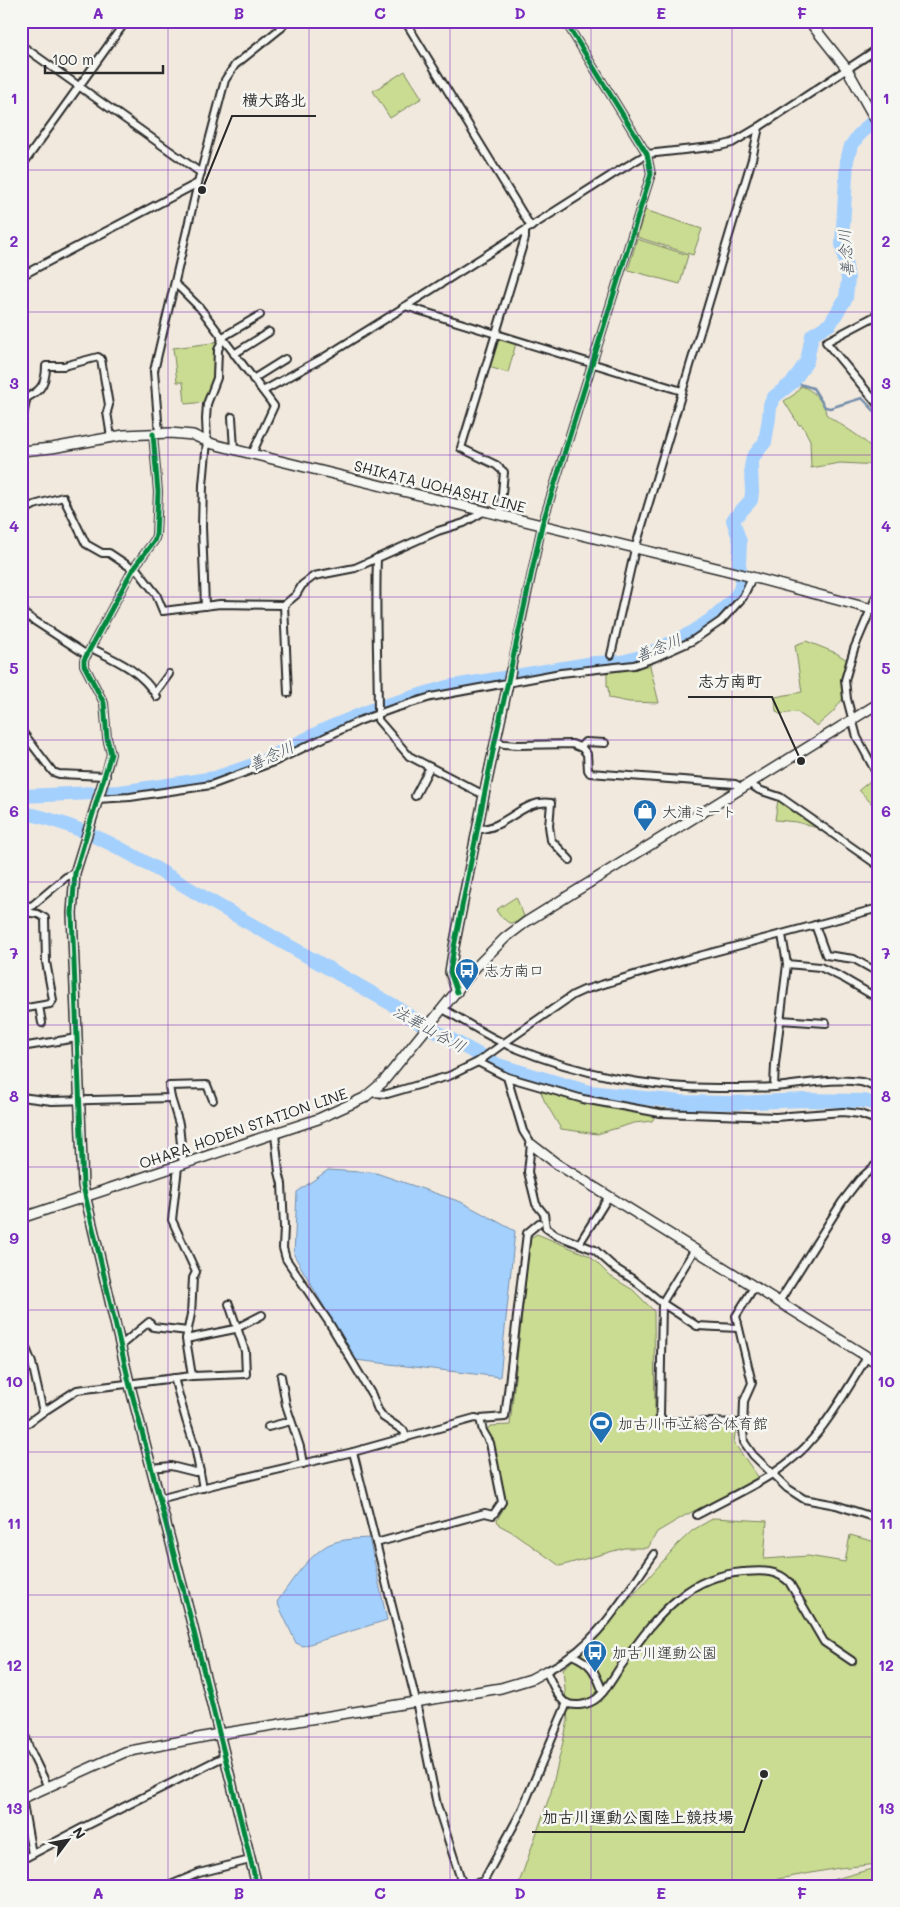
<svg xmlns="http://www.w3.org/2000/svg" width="900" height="1907" font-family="Mali,'Klee One',sans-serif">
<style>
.green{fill:#c9dc91;stroke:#7a845e}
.water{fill:#a4d0fe;stroke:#748eaa}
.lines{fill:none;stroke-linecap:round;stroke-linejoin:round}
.stream{stroke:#748eaa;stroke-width:2.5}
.river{stroke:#a4d0fe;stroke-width:14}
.street-casing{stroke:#2b2b2b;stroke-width:10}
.secondary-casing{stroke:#2b2b2b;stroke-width:12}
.street{stroke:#f6f6f2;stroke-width:6}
.secondary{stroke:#f6f6f2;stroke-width:9}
.cycleway-casing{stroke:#f6f6f2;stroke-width:8}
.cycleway{stroke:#00873e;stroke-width:5}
.grid{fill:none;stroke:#7b2cbf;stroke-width:1;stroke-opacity:0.55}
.labels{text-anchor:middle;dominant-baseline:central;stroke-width:5;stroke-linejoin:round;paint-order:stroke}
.street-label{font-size:15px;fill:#2b2b2b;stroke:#f6f6f2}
.poi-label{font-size:15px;fill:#2b2b2b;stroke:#f6f6f2;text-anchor:start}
.water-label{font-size:16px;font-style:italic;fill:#495460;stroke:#f6f6f2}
.leader{fill:none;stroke:#2b2b2b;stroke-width:2}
.callout-dot{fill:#2b2b2b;stroke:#f6f6f2;stroke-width:2}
.callout-label{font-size:16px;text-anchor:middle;font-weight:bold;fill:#2b2b2b;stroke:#f6f6f2;stroke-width:5;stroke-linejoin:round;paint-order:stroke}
.neatline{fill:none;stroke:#7b2cbf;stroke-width:2}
.grid-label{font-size:16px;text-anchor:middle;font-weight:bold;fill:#7b2cbf}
</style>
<rect width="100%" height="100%" fill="#f1e9de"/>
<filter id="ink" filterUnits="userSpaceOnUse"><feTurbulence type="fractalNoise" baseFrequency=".02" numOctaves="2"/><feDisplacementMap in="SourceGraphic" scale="10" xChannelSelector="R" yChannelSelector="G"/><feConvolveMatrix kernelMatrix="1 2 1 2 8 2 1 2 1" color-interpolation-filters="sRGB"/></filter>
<g filter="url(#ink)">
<g class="green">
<path d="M405 71 422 98 390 118 373 91Z"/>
<path d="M645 210 702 229 693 255 637 237Z"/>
<path d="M637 239 688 255 680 284 628 270Z"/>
<path d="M500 338 516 343 508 373 489 367 497 339Z"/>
<path d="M217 341H220L217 371 206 402 185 404 183 382H177L173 348 212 343Z"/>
<path d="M801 386C812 389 825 402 826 414 841 427 879 443 879 465L840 463 811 468 810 440 802 425H799L784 401 795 394Z"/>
<path d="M806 641 836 653 847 660 841 687 844 697 833 712 817 726 797 712 779 714 776 711 775 697 802 692 795 645Z"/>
<path d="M649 662 659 703 629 702 609 698 608 687H607V669Z"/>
<path d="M875 777 879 782V798L871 803 859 790Z"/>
<path d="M778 799 818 825 817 828 797 822 775 820Z"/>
<path d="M516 897 524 916 517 922 509 923 500 916 496 910Z"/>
<path d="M540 1089 589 1103 652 1114 654 1118 652 1121 634 1123 597 1134 561 1129 544 1100Z"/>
<path d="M537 1234 590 1256 610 1276 633 1290 654 1311 655 1425 736 1426 734 1443 759 1478 684 1516 657 1532 648 1548H624L560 1566 514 1533 499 1525 497 1520 506 1504 492 1441 487 1430 490 1426 510 1425 530 1238Z"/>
<path d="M714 1518 767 1521 764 1559 808 1556 845 1562 850 1535 879 1543V1864L839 1868 739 1886H518L551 1792 568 1721 563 1669 585 1650 678 1544 693 1530Z"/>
<path d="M875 1868H879V1886H810Z"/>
</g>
<g class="water">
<path d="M328 1170 376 1173 461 1202 515 1231 500 1377 355 1360 294 1255 297 1192Z"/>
<path d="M369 1538 387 1620 303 1646 296 1643 277 1602C290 1583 304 1562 323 1548 335 1539 354 1539 369 1538Z"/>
</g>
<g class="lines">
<path class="stream" d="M793 382 813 388 825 407 830 408 862 398 879 416"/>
<g class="river">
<path d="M21 796 120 792 215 778 259 763 326 729 374 709 447 687 594 663 622 662 644 656 693 632 716 616 734 599 740 590 742 580 739 564 740 542 733 520 751 500 752 492 751 467 753 457 765 442 769 418 770 405 774 397 793 382 807 361 812 335 830 324 846 298 848 279 842 244 847 160 851 146 858 136 879 115"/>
<path d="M21 812C91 826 145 862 205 898 268 934 330 969 393 1005L415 1020 498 1065 589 1092 681 1102 734 1103 805 1100 864 1101 879 1105"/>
</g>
<g class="street-casing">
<g id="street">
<path d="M276 21 281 28"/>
<path d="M405 21 531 227"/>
<path d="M21 45 201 173"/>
<path d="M21 167 126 21"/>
<path d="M21 276 198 183"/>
<path d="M175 284 181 289 200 308 274 406 252 454"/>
<path d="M405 306 682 391"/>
<path d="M879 314 826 342 879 406"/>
<path d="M221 338 260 315"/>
<path d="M234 354 269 332"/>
<path d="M253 379 285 359"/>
<path d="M21 391 26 401 21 426"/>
<path d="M263 391 323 358 387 318 615 173 647 154 720 146 732 143 759 127 879 48"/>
<path d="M21 401C38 392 46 388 46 366H64L98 357 101 359 109 405 107 412 111 437"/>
<path d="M232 417 234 449"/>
<path d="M159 433 154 371 198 183 225 80 235 65 281 28 286 21"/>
<path d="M21 512 34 505 63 497 86 544 102 553H109L133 569"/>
<path d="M500 515 504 472 496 465 461 448 525 238V231"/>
<path d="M377 558C375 612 378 666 378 720L409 756 484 795"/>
<path d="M135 567 156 594 163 611 220 604 284 605 296 595 302 585 314 576 355 568 438 531 464 523 483 512"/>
<path d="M879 590 854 649 845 680 847 699 857 737 879 778"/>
<path d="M21 599 24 614 87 655"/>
<path d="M284 605 288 693"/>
<path d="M205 606 202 527 203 485 207 441 206 419 207 404 217 378 218 350 222 340"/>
<path d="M91 648C116 660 142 671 157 697"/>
<path d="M611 655 635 549 752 159 759 127"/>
<path d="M511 670 542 525 651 174 647 154 565 21"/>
<path d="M155 693 169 674"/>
<path d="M21 730 53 772 59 774 105 776 111 754 107 738 104 703 84 665V660L133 569 154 541 156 535 158 492 153 434"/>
<path d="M495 741 504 744 518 745 572 744 582 748 587 754 588 770 590 773 735 784 743 788"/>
<path d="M580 747 585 742 605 743"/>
<path d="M750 784 759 790 780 797 879 866"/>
<path d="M415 796 430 767"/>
<path d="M97 799 130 797 211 785 276 761 359 721 392 709 431 697 561 673 634 665 654 658 692 641 721 621 743 597 752 578"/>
<path d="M478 829C505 830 523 798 551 803L549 826 551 840 570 860"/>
<path d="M21 905 32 906"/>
<path d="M21 915 66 877 75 873"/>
<path d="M815 925 826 955 854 959 879 973"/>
<path d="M787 964 820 967 843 978 879 999"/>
<path d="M39 1006 42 1023"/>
<path d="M21 1009 50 1004 53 1000 46 962 45 918 38 914 25 912"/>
<path d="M443 1009C465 1021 486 1036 510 1046 577 1074 652 1089 725 1088 741 1088 758 1088 774 1087 802 1085 833 1077 861 1082 867 1083 873 1087 879 1089"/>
<path d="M780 1020 826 1023"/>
<path d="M21 1047 77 1038"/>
<path d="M478 1062 507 1077 523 1131 531 1144 528 1172 536 1204 544 1214 546 1228 556 1235 595 1250 615 1268 634 1280 662 1303 697 1326 738 1328"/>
<path d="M507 1077 583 1099 660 1113 775 1117 843 1112 860 1114 879 1121"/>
<path d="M774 1087 775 1064 787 964 782 935"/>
<path d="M371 1093 387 1094 449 1076 478 1062 504 1043 573 995 584 990 684 960 879 908"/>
<path d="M21 1097 52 1101 171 1098"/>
<path d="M275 1134 279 1172 282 1184 284 1227 283 1248 286 1259 328 1321 372 1395 378 1410 383 1417 404 1431 406 1438"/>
<path d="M183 1165 179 1124 171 1098 169 1086 207 1085 213 1100"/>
<path d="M579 1244 609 1196"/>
<path d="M695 1249 662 1303 660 1416 664 1421 744 1423"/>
<path d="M754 1287 736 1316 752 1383 744 1401 743 1430 744 1442 753 1455 787 1488 804 1499 836 1505 879 1519"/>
<path d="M779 1302 842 1202 859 1180 879 1162"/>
<path d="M21 1336 32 1363 43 1412"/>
<path d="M186 1339 235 1329 262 1315"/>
<path d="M120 1346 149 1322 153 1327 188 1331"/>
<path d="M192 1376 246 1374 245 1351 229 1304"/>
<path d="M281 1376 286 1405 300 1447 303 1464"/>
<path d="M174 1378 186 1420 195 1447 203 1488"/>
<path d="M480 1419 505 1417 527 1233 539 1223"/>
<path d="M268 1427 291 1421"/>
<path d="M21 1428 43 1412 77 1390 192 1376 186 1339 191 1314 193 1278 196 1272 172 1220 178 1167"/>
<path d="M353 1452 416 1701 437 1805 463 1886"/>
<path d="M151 1468 171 1466 195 1472 200 1471"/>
<path d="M159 1499 217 1484 353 1452 475 1418 480 1419 483 1431 490 1443 502 1502 493 1515 485 1513 376 1543"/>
<path d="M697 1515C738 1492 784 1475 814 1437 834 1414 851 1383 867 1357"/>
<path d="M654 1554C629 1589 605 1632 569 1657 562 1663 554 1667 546 1671 551 1680 557 1698 566 1703 575 1707 588 1705 596 1699 606 1692 614 1676 621 1666 639 1641 656 1616 680 1597 698 1582 720 1574 743 1572 761 1571 776 1569 789 1582L824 1642 852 1661"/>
<path d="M572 1655C593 1664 595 1672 603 1692"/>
<path d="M21 1722 29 1748 48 1787"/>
<path d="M21 1792 32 1854"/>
<path d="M21 1860 88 1825 225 1756"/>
<path d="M168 1886 199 1873 250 1860"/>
<path d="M465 1886 484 1881"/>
<path d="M481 1886 521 1812 567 1703"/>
</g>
</g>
<g class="secondary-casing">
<g id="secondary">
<path d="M809 21 847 69 879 126"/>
<path d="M21 451 52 448 124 435 170 433 193 435 213 444 252 454 733 572 879 611"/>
<path d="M105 776 75 873 72 913 83 1186 129 1382 190 1616 257 1886"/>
<path d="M457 992 450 972 454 947 484 795 511 670"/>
<path d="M531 1144 557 1164 879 1364"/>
<path d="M21 1218 318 1119 364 1098 383 1082 476 967 505 938 526 922 879 703"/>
<path d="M21 1799 125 1752 219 1734 501 1688 531 1679 546 1671"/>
</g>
</g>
<use href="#street" class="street"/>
<use href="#secondary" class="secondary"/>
<g class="cycleway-casing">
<g id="cycleway">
<path d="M153 434 158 492 156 535 154 541 133 569 84 660V665L104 703 107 738 111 754 75 873 72 913 83 1186 129 1382 190 1616 257 1886"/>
<path d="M457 992 450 972 454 947 495 741 542 525 651 174 647 154 565 21"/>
</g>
</g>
<use href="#cycleway" class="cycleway"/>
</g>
</g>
<path class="grid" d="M168 21V1886M309 21V1886M450 21V1886M591 21V1886M732 21V1886M21 170H879M21 312H879M21 455H879M21 597H879M21 740H879M21 882H879M21 1025H879M21 1167H879M21 1310H879M21 1452H879M21 1595H879M21 1737H879"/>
<defs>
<g id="shop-pin" transform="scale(1.25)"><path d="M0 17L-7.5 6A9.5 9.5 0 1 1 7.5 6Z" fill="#1f6fb2" stroke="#f6f6f2"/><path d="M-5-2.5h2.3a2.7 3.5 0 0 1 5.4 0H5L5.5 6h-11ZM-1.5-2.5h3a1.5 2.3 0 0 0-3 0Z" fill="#fff"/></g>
<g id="bus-pin" transform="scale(1.25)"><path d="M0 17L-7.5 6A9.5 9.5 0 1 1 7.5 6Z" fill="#1f6fb2" stroke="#f6f6f2"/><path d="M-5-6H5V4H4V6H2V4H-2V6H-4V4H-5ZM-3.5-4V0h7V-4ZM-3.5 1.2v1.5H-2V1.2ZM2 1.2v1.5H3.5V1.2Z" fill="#fff"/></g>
<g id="stadium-pin" transform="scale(1.25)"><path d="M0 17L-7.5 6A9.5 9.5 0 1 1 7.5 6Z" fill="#1f6fb2" stroke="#f6f6f2"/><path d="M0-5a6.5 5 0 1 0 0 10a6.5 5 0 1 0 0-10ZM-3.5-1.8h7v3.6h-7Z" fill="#fff"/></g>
</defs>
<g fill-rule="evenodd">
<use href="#shop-pin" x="645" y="811"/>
<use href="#bus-pin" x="467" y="970"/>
<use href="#stadium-pin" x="601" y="1423"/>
<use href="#bus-pin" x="595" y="1652"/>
</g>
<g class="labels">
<g class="street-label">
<text transform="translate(440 486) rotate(14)">SHIKATA UOHASHI LINE</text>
<text transform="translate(243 1128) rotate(-19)">OHARA HODEN STATION LINE</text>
</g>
<g class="poi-label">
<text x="662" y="811">大浦ミート</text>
<text x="484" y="970">志方南口</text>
<text x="618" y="1423">加古川市立総合体育館</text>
<text x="612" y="1652">加古川運動公園</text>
</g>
<g class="water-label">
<text transform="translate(845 253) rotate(-94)">善念川</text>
<text transform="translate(658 647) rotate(-22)">善念川</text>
<text transform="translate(271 755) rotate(-25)">善念川</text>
<text transform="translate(430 1028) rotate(29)">法華山谷川</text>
</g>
</g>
<path class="leader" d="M202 190L232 116H316M801 761L772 697H688M764 1774L744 1832H532"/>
<g class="callout-dot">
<circle cx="202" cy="190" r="5"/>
<circle cx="801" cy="761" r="5"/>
<circle cx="764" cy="1774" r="5"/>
</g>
<g class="callout-label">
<text x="274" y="106">横大路北</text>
<text x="730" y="687">志方南町</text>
<text x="638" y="1823">加古川運動公園陸上競技場</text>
</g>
<rect width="900" height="1907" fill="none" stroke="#f6f6f2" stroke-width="55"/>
<g transform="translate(68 1840) rotate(58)" stroke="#f6f6f2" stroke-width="4" paint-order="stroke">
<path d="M0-4L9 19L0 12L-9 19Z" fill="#2b2b2b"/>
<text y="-8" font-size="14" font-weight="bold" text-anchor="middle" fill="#2b2b2b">N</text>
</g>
<path d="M45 65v8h118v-8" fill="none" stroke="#2b2b2b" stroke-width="2.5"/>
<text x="52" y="65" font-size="15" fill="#2b2b2b" stroke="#f6f6f2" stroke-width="4" paint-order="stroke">100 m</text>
<rect x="28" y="28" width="844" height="1852" class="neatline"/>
<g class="grid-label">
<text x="98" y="19">A</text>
<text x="239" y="19">B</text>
<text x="380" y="19">C</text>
<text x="520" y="19">D</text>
<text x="661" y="19">E</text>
<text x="802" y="19">F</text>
<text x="14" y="104">1</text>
<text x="886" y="104">1</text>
<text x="14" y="247">2</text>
<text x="886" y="247">2</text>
<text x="14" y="389">3</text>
<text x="886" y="389">3</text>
<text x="14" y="532">4</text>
<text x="886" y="532">4</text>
<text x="14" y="674">5</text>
<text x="886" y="674">5</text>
<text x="14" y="817">6</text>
<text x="886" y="817">6</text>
<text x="14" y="959">7</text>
<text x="886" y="959">7</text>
<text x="14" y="1102">8</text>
<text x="886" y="1102">8</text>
<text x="14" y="1244">9</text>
<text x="886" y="1244">9</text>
<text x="14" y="1387">10</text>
<text x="886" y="1387">10</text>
<text x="14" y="1529">11</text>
<text x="886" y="1529">11</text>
<text x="14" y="1671">12</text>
<text x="886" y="1671">12</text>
<text x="14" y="1814">13</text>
<text x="886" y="1814">13</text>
<text x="98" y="1899">A</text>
<text x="239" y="1899">B</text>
<text x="380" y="1899">C</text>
<text x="520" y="1899">D</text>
<text x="661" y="1899">E</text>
<text x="802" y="1899">F</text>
</g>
</svg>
